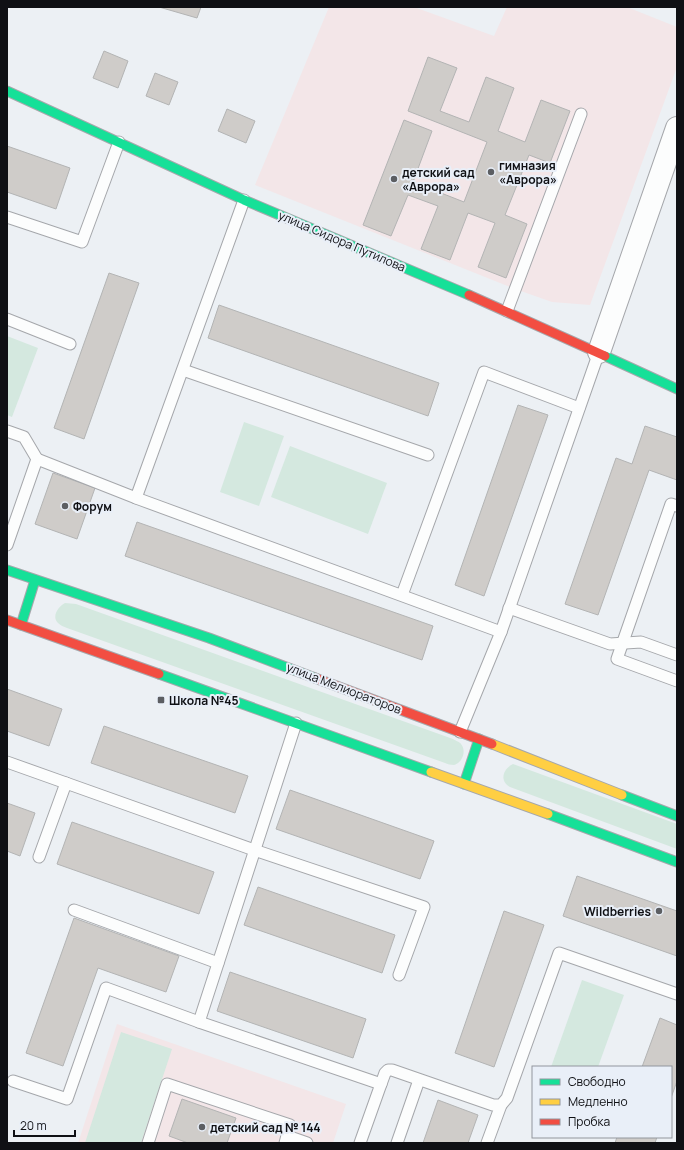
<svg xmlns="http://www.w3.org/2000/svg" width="684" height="1150" font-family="Manrope,sans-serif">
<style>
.education{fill:#f3e6e8}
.green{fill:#d4e8df}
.building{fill:#cfccc9;stroke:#b3b4b4}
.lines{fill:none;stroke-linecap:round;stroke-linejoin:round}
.lane-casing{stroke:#a5a7ab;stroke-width:13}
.street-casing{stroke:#a5a7ab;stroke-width:24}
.fast-casing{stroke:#a5a7ab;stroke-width:11}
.slow-casing{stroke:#a5a7ab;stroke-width:11}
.jam-casing{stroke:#a5a7ab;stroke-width:11}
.lane{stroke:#fcfdfd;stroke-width:11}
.street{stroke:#fcfdfd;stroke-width:22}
.fast{stroke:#16e098;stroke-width:9}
.slow{stroke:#ffcf43;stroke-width:9}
.jam{stroke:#f24e42;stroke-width:9}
.poi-dot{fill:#5c5e62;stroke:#e9eff8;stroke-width:1.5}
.labels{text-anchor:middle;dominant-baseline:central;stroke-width:4;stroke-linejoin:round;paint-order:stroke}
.poi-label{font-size:12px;font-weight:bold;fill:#0f1014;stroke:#e9eff8;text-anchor:start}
.street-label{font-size:12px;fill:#0f1014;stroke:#e9eff8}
</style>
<rect width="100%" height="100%" fill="#ecf0f4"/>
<g class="education">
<path d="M329 7H414L494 36 507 7H627L677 27V67L590 305 552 302 515 289 255 185Z"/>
<path d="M117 1024 346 1104 333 1143H78Z"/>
</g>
<g class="green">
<path d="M7 336 38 348 12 417 7 415Z"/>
<path d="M244 422 284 436 259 506 220 492Z"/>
<path d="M290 446 387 483 368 534 271 497Z"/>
<path d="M65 603 76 604 453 739C456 741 460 742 461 744 467 751 462 763 454 765 451 765 447 764 445 763L67 628C64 627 60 625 58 623 51 616 59 606 65 603Z"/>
<path d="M513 764 677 824V849L510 787C499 781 503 769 513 764Z"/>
<path d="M582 980 624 995 598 1067H551Z"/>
<path d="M121 1032 172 1049 141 1143H85Z"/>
</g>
<g class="building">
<path d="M159 7H201L197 18Z"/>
<path d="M104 51 128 61 118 88 93 78Z"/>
<path d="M428 57 457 68 440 111 469 122 486 77 514 88 498 131 525 142 541 100 570 111 550 163 529 155 505 215 527 224 506 278 478 267 495 223 468 213 450 260 421 249 438 206 408 195 391 236 363 225 404 120 432 131 413 182 464 202 487 142 408 111Z"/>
<path d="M155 73 178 82 169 105 146 96Z"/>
<path d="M227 109 255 121 246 143 218 131Z"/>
<path d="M7 146 70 168 56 209 7 192Z"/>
<path d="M109 273 139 283 84 439 54 428Z"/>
<path d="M219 305 439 383 428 416 208 338Z"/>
<path d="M518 405 548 415 484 596 455 585Z"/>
<path d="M645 426 677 437V480L649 470 598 615 565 604 616 458 632 464Z"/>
<path d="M53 473 95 488 77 539 35 524Z"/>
<path d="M137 522 433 626 422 660 125 556Z"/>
<path d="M7 689 62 709 49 746 7 731Z"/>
<path d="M104 726 248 776 235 813 91 763Z"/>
<path d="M290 790 434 841 420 879 276 829Z"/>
<path d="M7 803 35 813 20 856 7 851Z"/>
<path d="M72 822 214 872 199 914 57 864Z"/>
<path d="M577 876 677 911V956L563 916Z"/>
<path d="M258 887 395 935 382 973 244 925Z"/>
<path d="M504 911 544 925 494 1067 455 1053Z"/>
<path d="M74 918 179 956 166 992 98 968 63 1066 26 1053Z"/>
<path d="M230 972 366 1019 353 1058 217 1011Z"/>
<path d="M660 1018 677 1025V1081L671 1098V1067H642Z"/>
<path d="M182 1099 236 1118 227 1143H188L169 1136Z"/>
<path d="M438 1100 478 1115 468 1143H423Z"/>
<path d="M617 1137H657L655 1143H615Z"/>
</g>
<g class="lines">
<g class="lane-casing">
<g id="lane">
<path d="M7 217 82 242 119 142"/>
<path d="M507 311 581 114"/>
<path d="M7 319 70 344"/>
<path d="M183 370 428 455"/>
<path d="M7 431 24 437 37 459"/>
<path d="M136 498 501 632"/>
<path d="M677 506 671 504 617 659 677 681"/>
<path d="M7 545 37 459 136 498 244 200"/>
<path d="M402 595 484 372 579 408"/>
<path d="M509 608 610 644 641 642 677 655"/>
<path d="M296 723 199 1022 381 1084 360 1143"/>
<path d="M460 732 501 632 599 352"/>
<path d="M7 762 66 783"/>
<path d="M39 857 66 783 254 850 424 907 399 975"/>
<path d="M74 910 218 963"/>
<path d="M13 1081 67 1099 106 988 199 1022"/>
<path d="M381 1084 385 1073 388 1070H392L493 1105H501L507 1098 559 953 677 994"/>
<path d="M287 1136 307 1143"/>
<path d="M148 1143 167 1084 290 1125 285 1143"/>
<path d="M397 1143 419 1080"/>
<path d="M487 1143 501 1105"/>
</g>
</g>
<g class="street-casing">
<path id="street" d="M599 352 677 128"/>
</g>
<g class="fast-casing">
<g id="fast">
<path d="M7 91 244 200 469 295"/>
<path d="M605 356 677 389"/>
<path d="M7 570 209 638 315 678"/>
<path d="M21 625 35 580"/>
<path d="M159 674 431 772"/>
<path d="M464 784 479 739"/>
<path d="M622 795 677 816"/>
<path d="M548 814 677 862"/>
</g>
</g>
<g class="slow-casing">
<g id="slow">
<path d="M492 744 622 795"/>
<path d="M431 772 548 814"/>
</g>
</g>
<g class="jam-casing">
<g id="jam">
<path d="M469 295 605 356"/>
<path d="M7 620 159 674"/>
<path d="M315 678 492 744"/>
</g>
</g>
<use href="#lane" class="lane"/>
<use href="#street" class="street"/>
<use href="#fast" class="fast"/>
<use href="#slow" class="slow"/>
<use href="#jam" class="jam"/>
</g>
<g class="poi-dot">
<circle cx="491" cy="172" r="4"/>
<circle cx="394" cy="179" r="4"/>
<circle cx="65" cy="506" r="4"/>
<rect x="157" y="696" width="8" height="8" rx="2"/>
<circle cx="659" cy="911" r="4"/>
<circle cx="202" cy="1127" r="4"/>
</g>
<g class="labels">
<g class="poi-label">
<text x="499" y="165">гимназия<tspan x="499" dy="14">«Аврора»</tspan></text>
<text x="402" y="172">детский сад<tspan x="402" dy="14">«Аврора»</tspan></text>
<text x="73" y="506">Форум</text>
<text x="169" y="700">Школа №45</text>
<text x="651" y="911" text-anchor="end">Wildberries</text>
<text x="210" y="1127">детский сад № 144</text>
</g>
<g class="street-label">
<text transform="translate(342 241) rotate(23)">улица Сидора Путилова</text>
<text transform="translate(344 688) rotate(21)">улица Мелиораторов</text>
</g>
</g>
<rect width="684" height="1150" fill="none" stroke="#0f1014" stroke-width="16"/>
<rect x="532" y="1066" width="140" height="72" fill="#e9eff8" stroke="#92969d"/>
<rect x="540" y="1079" width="20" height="6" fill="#16e098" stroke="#92969d"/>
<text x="568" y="1086" font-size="12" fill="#0f1014">Свободно</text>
<rect x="540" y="1099" width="20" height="6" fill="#ffcf43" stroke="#92969d"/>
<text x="568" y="1106" font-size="12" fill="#0f1014">Медленно</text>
<rect x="540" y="1119" width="20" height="6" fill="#f24e42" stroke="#92969d"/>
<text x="568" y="1126" font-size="12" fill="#0f1014">Пробка</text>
<path d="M14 1130v6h61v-6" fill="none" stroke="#0f1014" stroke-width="2"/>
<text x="20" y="1130" font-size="12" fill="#0f1014" stroke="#e9eff8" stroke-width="3" paint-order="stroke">20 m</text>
</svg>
